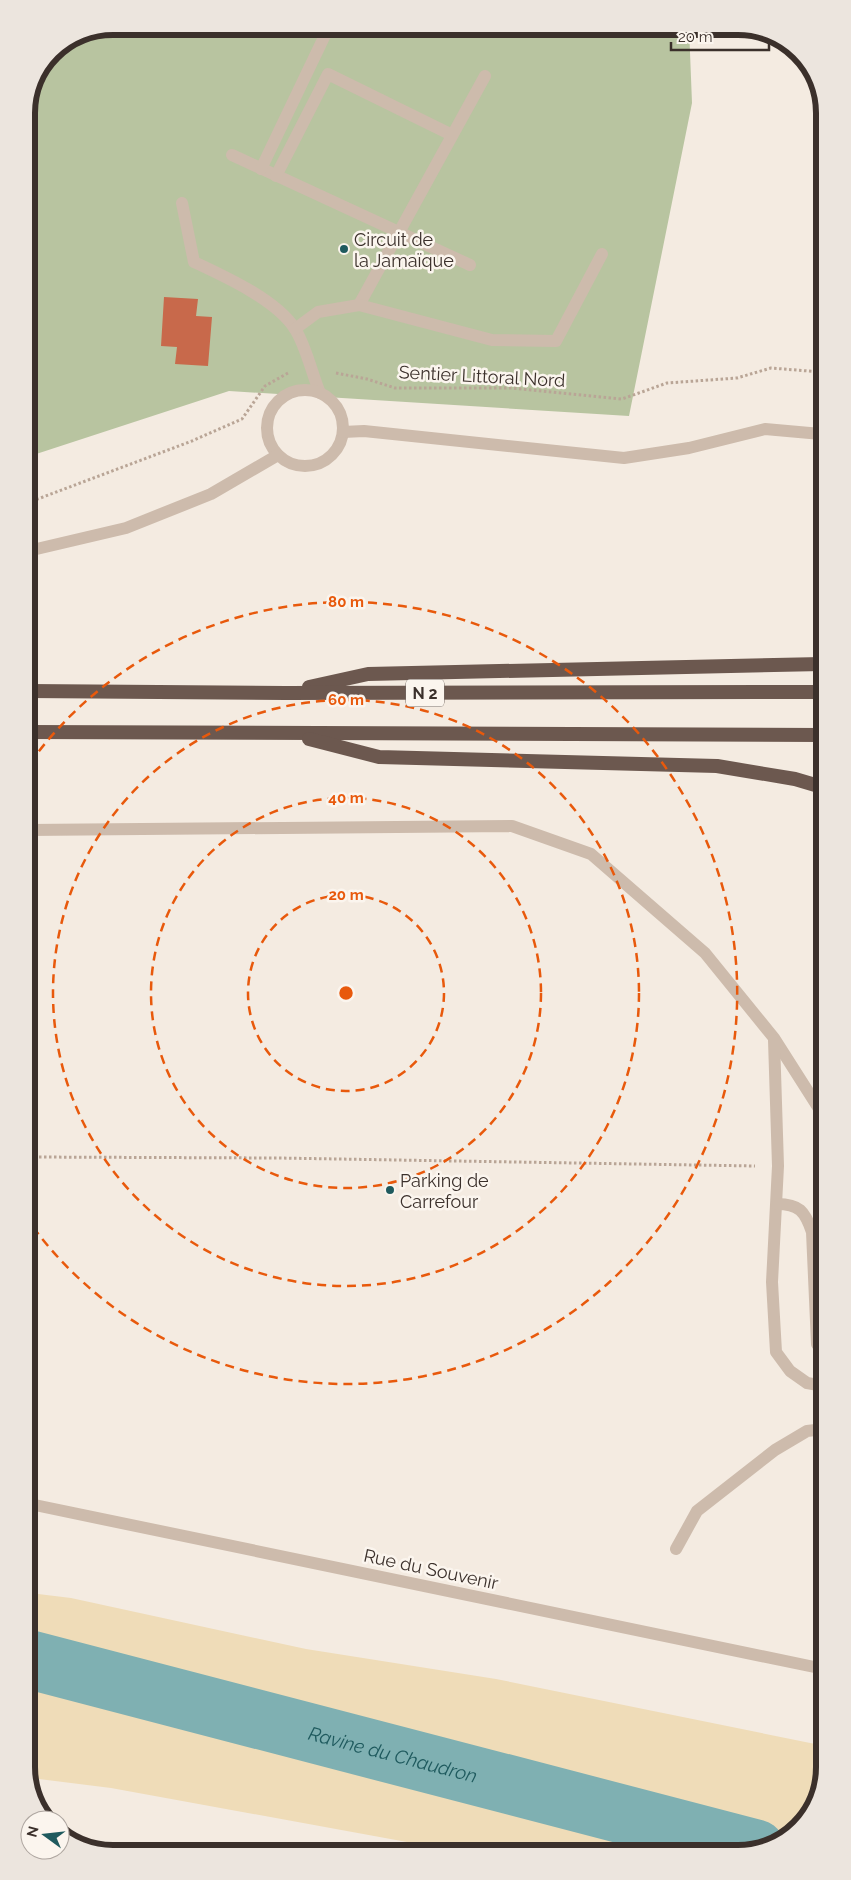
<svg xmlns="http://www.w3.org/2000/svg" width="851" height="1880" font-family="Raleway,sans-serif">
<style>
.green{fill:#b8c4a0}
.sand{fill:#efdcb8}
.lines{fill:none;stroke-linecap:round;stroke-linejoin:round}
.river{stroke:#7fb0b2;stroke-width:59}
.building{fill:#c8694b}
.path{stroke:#b9a596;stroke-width:3;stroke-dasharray:2.5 2.5;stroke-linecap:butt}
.service{stroke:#cdbbac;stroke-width:12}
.minor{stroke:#cdbbac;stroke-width:12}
.trunk{stroke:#6c584f;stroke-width:14}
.ring{fill:none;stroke:#e8590c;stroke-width:2.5;stroke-dasharray:9 6}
.poi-dot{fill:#1f5a5e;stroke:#fbf5ee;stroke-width:2}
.labels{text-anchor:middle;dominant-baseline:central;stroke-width:5;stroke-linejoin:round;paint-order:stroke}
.shield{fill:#fbf5ee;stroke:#756b66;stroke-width:1}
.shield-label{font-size:16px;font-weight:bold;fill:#3b302b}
.poi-label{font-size:18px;fill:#3b302b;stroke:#fbf5ee;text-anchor:start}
.street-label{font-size:18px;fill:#3b302b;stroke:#fbf5ee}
.water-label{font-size:19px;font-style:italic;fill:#1f5a5e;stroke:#fbf5ee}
.rim{fill:none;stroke:#3b302b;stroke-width:6}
.centre{fill:#e8590c;stroke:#fbf5ee;stroke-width:2.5}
.ring-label{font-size:15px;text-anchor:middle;font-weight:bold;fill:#e8590c;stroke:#fbf5ee;stroke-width:5;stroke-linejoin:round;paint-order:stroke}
</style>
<rect width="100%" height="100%" fill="#f4ebe1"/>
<path class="green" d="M689 27 692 103 629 416 229 391 27 457 26 108 52 51 80 33Z"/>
<path class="sand" d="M30 1593 71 1598 306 1649 496 1679 825 1746V1767L807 1820 766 1849 456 1851 111 1788 31 1778Z"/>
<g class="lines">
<path class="river" id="s1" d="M31 1660 756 1849"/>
</g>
<path class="building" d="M164 297 198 299 196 316 212 317 208 366 175 364 177 347 161 346Z"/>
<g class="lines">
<g class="path">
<path d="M336 373 367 379 395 388H512L622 399 667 383 737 378 771 368 821 372"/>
<path d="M27 503 192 441 242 419 265 386 288 373"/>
<path d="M29 1157 277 1158 755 1166"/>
</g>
<g class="service">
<path d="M232 155 470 265"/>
<path d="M261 169 326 33"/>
<path d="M276 176 328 74 452 135"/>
<path d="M182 203 194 262C224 276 277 300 295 329 306 346 312 374 320 393"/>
<path d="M359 305 485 76"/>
<path d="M295 329 318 312 359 305 492 340 556 341 602 254"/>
<path d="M28 830 512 826 591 854 705 953 774 1038 823 1115"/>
<path d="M774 1040 778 1166 772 1282 776 1352 790 1371 807 1383 824 1386"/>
<path d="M777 1204C799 1204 805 1211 812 1232L817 1344 824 1354"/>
<path d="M30 1504 824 1669"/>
<path d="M676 1549 697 1511 775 1450 807 1431 824 1429"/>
</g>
<g class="minor">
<circle cx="305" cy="428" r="38"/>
<path d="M343 432 364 431 624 458 689 448 765 429 821 434"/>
<path d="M28 551 126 528 211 494 278 455"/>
</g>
<g class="trunk">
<path d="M309 687 368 674 822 664"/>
<path d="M28 691 285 693 822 692"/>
<path d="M28 732 822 735"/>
<path d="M309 739 379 757 717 766 795 779 822 787"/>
</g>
</g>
<g class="ring">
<circle cx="346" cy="993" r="98"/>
<circle cx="346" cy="993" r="195"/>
<circle cx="346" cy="993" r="293"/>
<path d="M30 763A391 391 0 1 1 30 1223"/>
</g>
<g class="poi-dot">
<circle cx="344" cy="249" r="5"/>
<circle cx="390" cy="1190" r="5"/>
</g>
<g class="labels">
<rect class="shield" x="406" y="679.5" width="38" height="27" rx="4"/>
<g class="shield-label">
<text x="425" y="693">N 2</text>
</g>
<g class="poi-label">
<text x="354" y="239">Circuit de<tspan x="354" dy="21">la Jamaïque</tspan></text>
<text x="400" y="1180">Parking de<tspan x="400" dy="21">Carrefour</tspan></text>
</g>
<g class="street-label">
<text transform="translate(482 376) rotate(3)">Sentier Littoral Nord</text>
<text transform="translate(431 1569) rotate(12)">Rue du Souvenir</text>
</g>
<g class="water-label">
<text stroke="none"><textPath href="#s1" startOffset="374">Ravine du Chaudron</textPath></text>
</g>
</g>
<path d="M0 0H851V1880H0ZM113 35H738A78 78 0 0 1 816 113V1767A78 78 0 0 1 738 1845H113A78 78 0 0 1 35 1767V113A78 78 0 0 1 113 35Z" fill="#ece5de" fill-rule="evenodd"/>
<path class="rim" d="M113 35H738A78 78 0 0 1 816 113V1767A78 78 0 0 1 738 1845H113A78 78 0 0 1 35 1767V113A78 78 0 0 1 113 35Z"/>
<circle cx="346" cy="993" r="8" class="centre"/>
<g class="ring-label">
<text x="346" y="607">80 m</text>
<text x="346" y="705">60 m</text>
<text x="346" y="803">40 m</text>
<text x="346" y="900">20 m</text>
</g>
<g transform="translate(45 1835) rotate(285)"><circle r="24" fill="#fbf5ee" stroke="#aea6a0"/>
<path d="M0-4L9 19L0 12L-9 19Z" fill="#1f5a5e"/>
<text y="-8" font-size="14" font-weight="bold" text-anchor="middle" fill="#3b302b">N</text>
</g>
<path d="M671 42v8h98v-8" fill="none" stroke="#3b302b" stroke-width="2.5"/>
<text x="678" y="42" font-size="15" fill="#3b302b" stroke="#fbf5ee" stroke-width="4" paint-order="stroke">20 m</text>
</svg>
